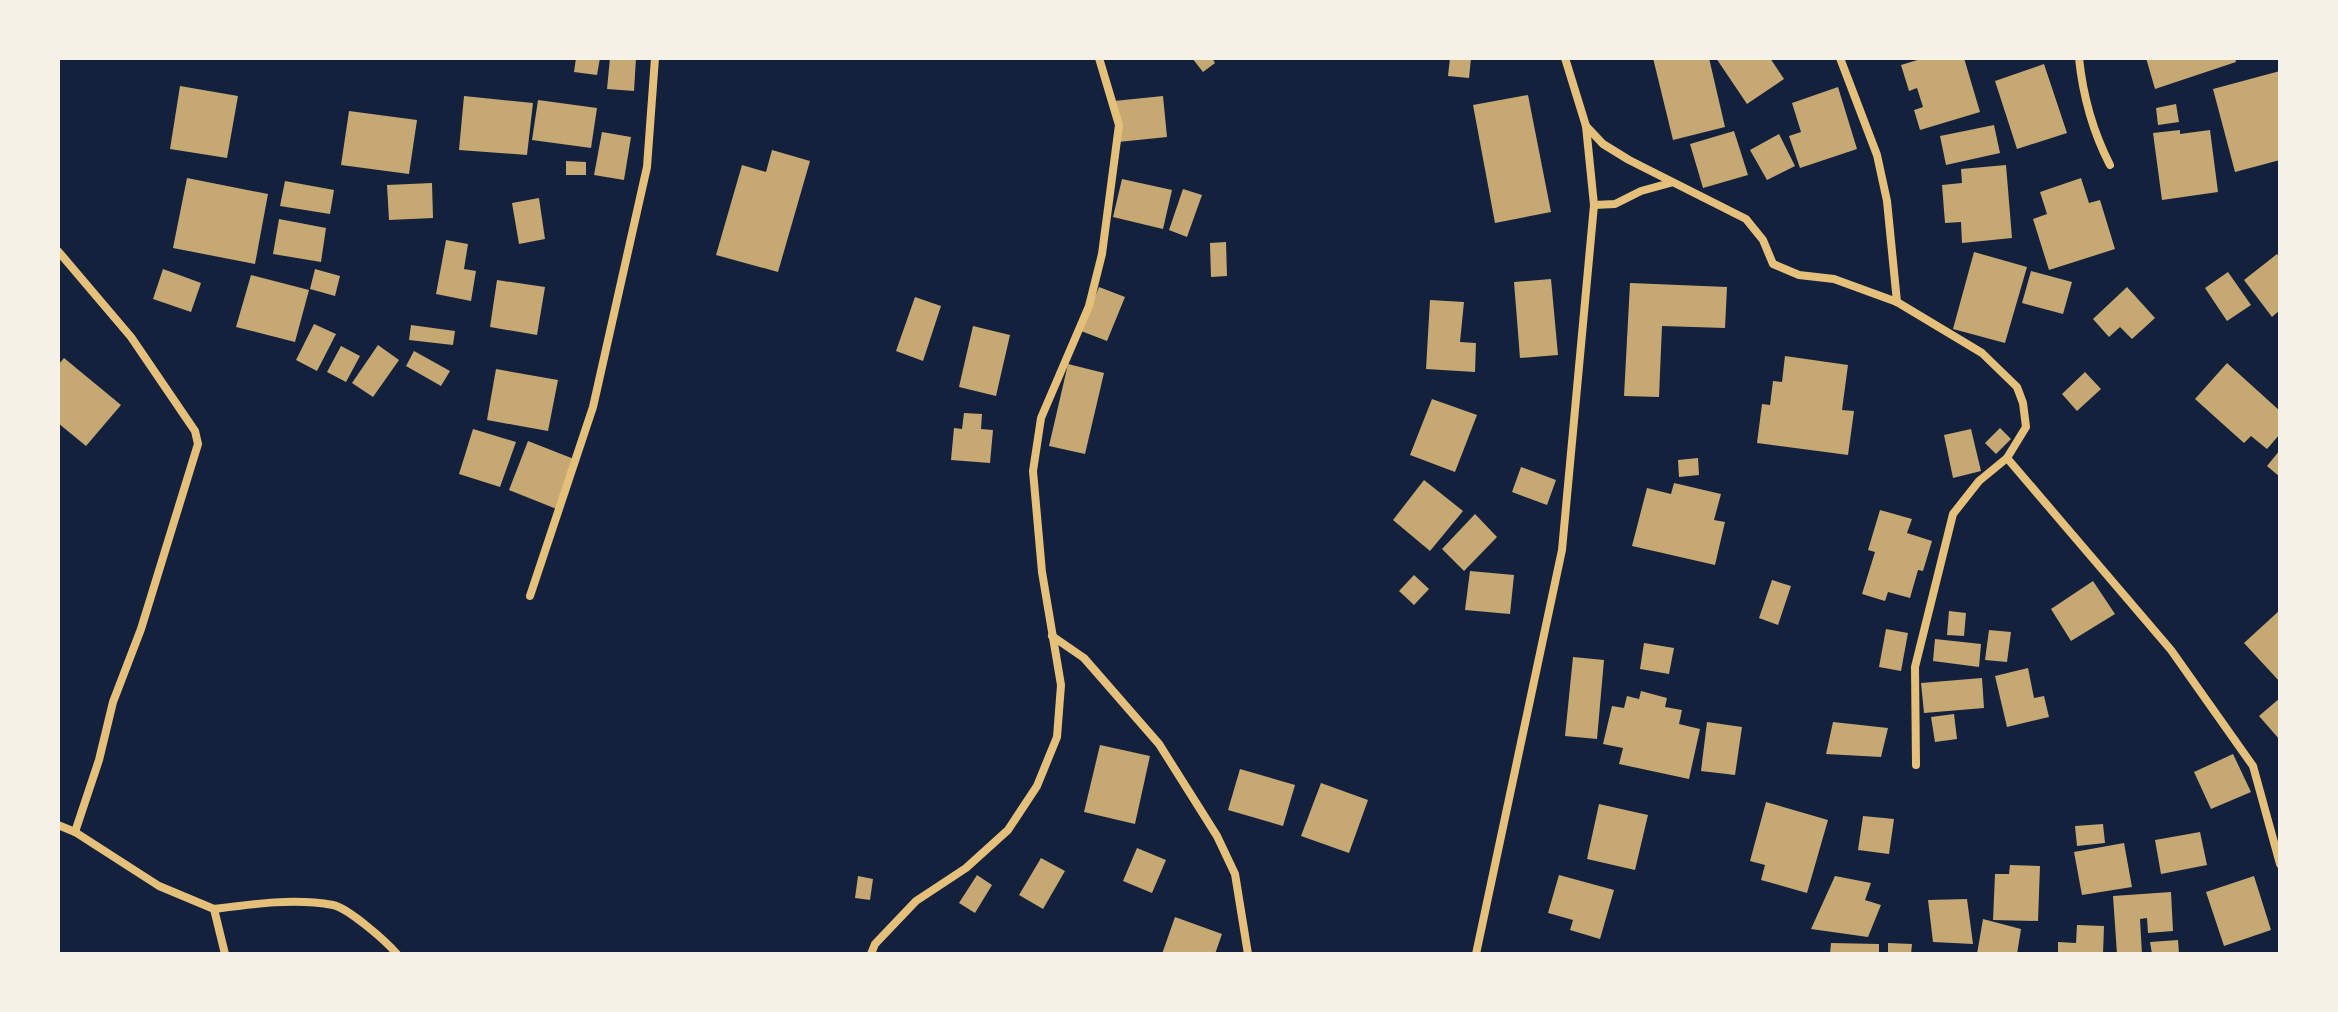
<svg xmlns="http://www.w3.org/2000/svg" width="2338" height="1012" font-family="Figtree,sans-serif">
<style>
.building{fill:#c6a872}
.lines{fill:none;stroke-linecap:round;stroke-linejoin:round}
.minor{stroke:#e5c07b;stroke-width:8}
</style>
<rect width="100%" height="100%" fill="#14213d"/>
<g class="building">
<path d="M576 58H600L597 75 574 72Z"/>
<path d="M610 58H636L634 91 607 89Z"/>
<path d="M1192 58H1212L1215 63 1203 72Z"/>
<path d="M1450 58H1471L1469 78 1448 76Z"/>
<path d="M1653 58H1709L1725 127 1673 140Z"/>
<path d="M1716 58H1770L1784 79 1747 104Z"/>
<path d="M1924 58H1964L1980 112 1920 130 1914 110 1923 107 1917 88 1909 91 1901 65Z"/>
<path d="M2146 58H2235L2236 62 2155 89Z"/>
<path d="M2044 64 2067 133 2017 149 1995 81Z"/>
<path d="M2280 71V160L2235 172 2213 89Z"/>
<path d="M180 86 238 96 227 158 170 149Z"/>
<path d="M1838 87 1857 149 1800 168 1789 136 1801 132 1792 103Z"/>
<path d="M1528 95 1551 212 1495 223 1473 105Z"/>
<path d="M464 96 533 103 527 155 459 150Z"/>
<path d="M1163 96 1167 137 1118 142 1114 101Z"/>
<path d="M538 100 597 108 591 148 532 140Z"/>
<path d="M2176 104 2179 122 2158 125 2156 108Z"/>
<path d="M349 111 417 120 409 174 341 165Z"/>
<path d="M1994 125 2000 153 1946 165 1940 136Z"/>
<path d="M2180 130V134L2210 130 2218 192 2162 200 2153 133Z"/>
<path d="M1734 131 1748 175 1703 188 1690 144Z"/>
<path d="M602 132 631 137 624 180 594 175Z"/>
<path d="M1779 134 1795 166 1767 180 1750 150Z"/>
<path d="M772 150 810 161 778 272 716 255 742 165 766 172Z"/>
<path d="M566 161 586 162V175H566Z"/>
<path d="M2006 165 2012 238 1962 243 1961 222 1945 223 1942 185 1962 183 1961 169Z"/>
<path d="M187 178 268 194 255 264 173 248Z"/>
<path d="M2081 178 2089 203 2100 200 2115 249 2049 270 2033 219 2047 214 2040 192Z"/>
<path d="M1122 179 1172 190 1163 229 1113 217Z"/>
<path d="M285 181 334 190 330 214 280 206Z"/>
<path d="M432 183 433 218 389 220 387 185Z"/>
<path d="M1183 189 1202 195 1187 237 1169 230Z"/>
<path d="M539 198 545 239 519 244 512 203Z"/>
<path d="M279 219 326 228 321 262 273 254Z"/>
<path d="M446 240 468 244 464 269 476 271 471 301 436 294Z"/>
<path d="M1226 242 1227 276 1211 277 1210 243Z"/>
<path d="M1974 252 2027 267 2005 343 1953 329Z"/>
<path d="M2277 254 2280 258V310L2272 317 2244 280Z"/>
<path d="M163 269 201 283 191 312 153 299Z"/>
<path d="M315 269 340 276 335 296 310 289Z"/>
<path d="M2031 271 2072 282 2063 314 2022 303Z"/>
<path d="M2228 272 2251 305 2227 321 2205 288Z"/>
<path d="M251 275 309 290 295 342 236 327Z"/>
<path d="M1551 279 1558 355 1520 358 1514 282Z"/>
<path d="M497 280 545 287 537 335 490 327Z"/>
<path d="M1630 283 1727 287 1725 328 1662 326 1659 397 1624 396Z"/>
<path d="M1099 287 1125 297 1107 341 1081 331Z"/>
<path d="M2127 287 2155 318 2132 339 2120 327 2109 337 2093 319Z"/>
<path d="M915 297 941 306 923 361 896 351Z"/>
<path d="M1430 300 1464 302 1460 342 1476 343 1475 372 1426 369Z"/>
<path d="M314 324 336 334 317 371 296 360Z"/>
<path d="M411 325 455 331 453 345 409 340Z"/>
<path d="M973 326 1010 335 996 396 959 387Z"/>
<path d="M378 345 399 360 373 397 352 383Z"/>
<path d="M341 346 360 356 346 382 327 372Z"/>
<path d="M414 351 450 371 441 386 406 366Z"/>
<path d="M1785 356 1848 365 1842 410 1854 411 1848 455 1757 443 1762 404 1770 405 1773 381 1782 382Z"/>
<path d="M64 358 121 405 86 446 58 423V365Z"/>
<path d="M2227 363 2280 411V434L2267 449 2251 436 2244 443 2195 399Z"/>
<path d="M1068 364 1104 373 1085 454 1049 446Z"/>
<path d="M496 369 558 380 548 431 487 420Z"/>
<path d="M2085 372 2101 389 2077 411 2062 394Z"/>
<path d="M1432 399 1477 415 1455 472 1410 455Z"/>
<path d="M964 413 982 414 981 429 993 430 990 463 951 460 954 428 962 429Z"/>
<path d="M2000 428 2011 439 1996 454 1985 443Z"/>
<path d="M473 429 516 442 500 487 459 474Z"/>
<path d="M1971 429 1981 471 1953 478 1944 435Z"/>
<path d="M528 441 579 461 559 510 509 490Z"/>
<path d="M2280 450V477L2267 466Z"/>
<path d="M1698 458 1699 475 1679 477 1678 460Z"/>
<path d="M1521 467 1556 480 1547 505 1512 492Z"/>
<path d="M1424 480 1463 511 1430 551 1393 520Z"/>
<path d="M1674 483 1721 494 1714 520 1725 522 1715 565 1632 546 1647 488 1671 494Z"/>
<path d="M1880 510 1912 519 1907 533 1932 541 1923 571 1918 570 1910 598 1888 592 1885 601 1862 594 1875 552 1868 550Z"/>
<path d="M1475 514 1497 537 1464 571 1442 549Z"/>
<path d="M1470 571 1514 575 1510 614 1465 610Z"/>
<path d="M1414 575 1429 589 1414 605 1399 591Z"/>
<path d="M1772 580 1791 586 1778 625 1759 618Z"/>
<path d="M2093 581 2115 614 2071 641 2051 609Z"/>
<path d="M2280 610V682L2244 643Z"/>
<path d="M1949 611 1966 613 1964 636 1947 635Z"/>
<path d="M1886 629 1908 633 1901 671 1879 667Z"/>
<path d="M1989 630 2011 632 2007 662 1985 660Z"/>
<path d="M1935 639 1981 644 1979 667 1933 661Z"/>
<path d="M1644 643 1674 648 1669 674 1640 669Z"/>
<path d="M1573 657 1604 660 1597 739 1565 736Z"/>
<path d="M2028 668 2034 698 2044 696 2049 717 2007 727 1995 676Z"/>
<path d="M1982 678 1984 708 1924 713 1921 683Z"/>
<path d="M1641 691 1667 698 1665 707 1682 710 1679 724 1700 729 1689 779 1619 764 1623 748 1603 744 1612 706 1624 708 1627 696 1639 699Z"/>
<path d="M2280 698V740L2259 716Z"/>
<path d="M1954 714 1957 739 1935 742 1931 717Z"/>
<path d="M1707 722 1742 727 1735 775 1701 771Z"/>
<path d="M1833 722 1888 728 1881 757 1826 754Z"/>
<path d="M1100 745 1150 756 1135 824 1084 812Z"/>
<path d="M2233 754 2251 792 2211 809 2194 772Z"/>
<path d="M1240 769 1295 785 1283 826 1228 810Z"/>
<path d="M1321 783 1368 800 1349 853 1301 836Z"/>
<path d="M1766 802 1828 820 1807 893 1761 880 1765 865 1750 861Z"/>
<path d="M1599 804 1648 815 1635 870 1587 859Z"/>
<path d="M1863 816 1894 819 1889 854 1858 850Z"/>
<path d="M2103 824 2105 843 2077 846 2075 826Z"/>
<path d="M2200 832 2207 865 2161 874 2155 840Z"/>
<path d="M2124 843 2132 887 2082 895 2074 852Z"/>
<path d="M1137 848 1166 860 1152 893 1123 881Z"/>
<path d="M1041 858 1065 871 1043 909 1019 895Z"/>
<path d="M2010 865 2040 866 2038 921 1993 920 1995 874H2009Z"/>
<path d="M977 875 992 885 975 913 959 903Z"/>
<path d="M1559 875 1614 890 1600 939 1570 930 1573 920 1548 913Z"/>
<path d="M858 876 873 879 870 900 855 898Z"/>
<path d="M1835 876 1871 883 1865 900 1881 905 1868 937 1811 929Z"/>
<path d="M2254 876 2271 930 2224 946 2206 892Z"/>
<path d="M2171 892 2173 931 2148 933 2147 918 2140 919 2142 954H2117L2113 896Z"/>
<path d="M1967 899 1973 944 1933 942 1928 900Z"/>
<path d="M1175 917 1222 934 1215 954H1162Z"/>
<path d="M1983 919 2021 929 2017 954H1977Z"/>
<path d="M2077 925 2104 926 2103 954H2058V942L2076 943Z"/>
<path d="M2178 940 2179 954H2152L2150 942Z"/>
<path d="M1831 943 1879 944V954H1830Z"/>
<path d="M1888 943 1912 944 1911 954H1888Z"/>
</g>
<g class="lines">
<g class="minor">
<path d="M1840 58 1877 155 1887 201 1897 302"/>
<path d="M2079 58C2083 97 2092 130 2110 165"/>
<path d="M1586 126 1603 144 1629 160 1746 219 1763 240 1773 264 1799 275 1834 279 1897 302 1982 353 2017 387 2023 403 2026 427 2007 458 1979 481 1953 514 1915 667 1916 765"/>
<path d="M1594 205 1615 204 1641 191 1670 183"/>
<path d="M58 251 131 337 195 431 198 444 141 629 113 702 99 760 75 832"/>
<path d="M2007 458 2171 650 2253 766 2280 864"/>
<path d="M530 596 593 407 647 167 655 58"/>
<path d="M1052 636 1084 658 1159 744 1217 836 1235 874 1248 954"/>
<path d="M58 825 75 832 159 886 214 909 225 954"/>
<path d="M214 909C252 904 294 898 333 905 348 908 386 941 397 954"/>
<path d="M871 954 875 944 916 901 966 868 1008 830 1037 786 1057 737 1061 685 1042 572 1033 471 1041 418 1089 306 1102 254 1119 125 1099 58"/>
<path d="M1476 954 1562 550 1594 205 1586 126 1565 58"/>
</g>
</g>
<rect width="2338" height="1012" fill="none" stroke="#f6f1e7" stroke-width="120"/>
</svg>
